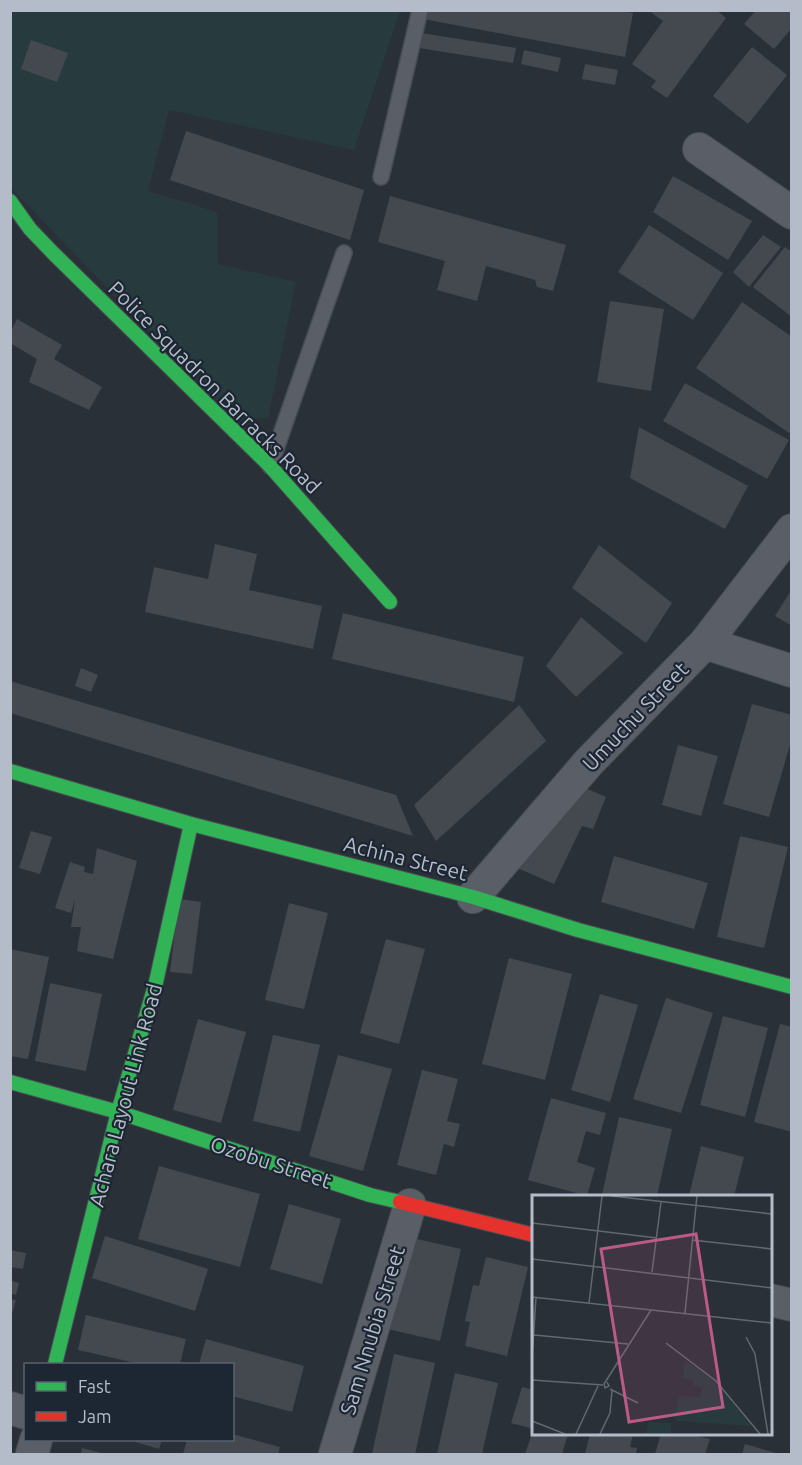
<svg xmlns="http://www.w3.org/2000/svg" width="802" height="1465" font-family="Ubuntu,sans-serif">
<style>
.green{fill:#273a3e}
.building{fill:#444950}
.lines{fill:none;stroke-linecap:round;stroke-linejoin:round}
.lane-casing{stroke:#484c53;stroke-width:18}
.street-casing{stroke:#484c53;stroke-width:34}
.fast-casing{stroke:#484c53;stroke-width:16}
.jam-casing{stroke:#484c53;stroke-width:16}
.lane{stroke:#5a5e66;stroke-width:15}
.street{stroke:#5a5e66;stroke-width:32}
.fast{stroke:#30b455;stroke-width:14}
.jam{stroke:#e5322d;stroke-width:14}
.labels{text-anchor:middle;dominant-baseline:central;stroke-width:4.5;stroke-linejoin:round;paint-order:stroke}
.street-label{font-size:21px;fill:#b4bcc9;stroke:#1d2633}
.inset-road{fill:none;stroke:#616872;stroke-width:1.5}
.view{fill:#bc5a87;fill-opacity:0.15;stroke:#bc5a87;stroke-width:3}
.inset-edge{fill:none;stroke:#b4bcc9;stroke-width:3}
</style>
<rect width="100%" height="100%" fill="#2a3038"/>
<path class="green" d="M11 11H400L354 150 169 110 148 191 217 212 218 264 296 282 268 418H233L11 188Z"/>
<g class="building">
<path d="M425 10H618L633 13 625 57 423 19Z"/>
<path d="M648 10H716L726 18 667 98 651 87 656 81 632 64 663 21Z"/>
<path d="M756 10H792V28L774 49 744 24Z"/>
<path d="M421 33 516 48 513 63 419 48Z"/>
<path d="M31 40 68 53 57 82 21 69Z"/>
<path d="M752 47 787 75 748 124 713 96Z"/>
<path d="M524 50 561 58 558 72 521 64Z"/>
<path d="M585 64 618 70 615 85 582 79Z"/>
<path d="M186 131 364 190 350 240 170 180Z"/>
<path d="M673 176 752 221 728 260 653 212Z"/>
<path d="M390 196 566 245 553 291 537 287 535 280 486 266 477 301 437 290 445 261 378 242Z"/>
<path d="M649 225 723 273 693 320 618 272Z"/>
<path d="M763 235 781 247 749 287 733 272Z"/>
<path d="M785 247 792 252V317L753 287Z"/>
<path d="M610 301 664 309 651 391 597 382Z"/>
<path d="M742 302 792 337V429L789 433 696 368Z"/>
<path d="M17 319 62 345 54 359 102 387 89 410 29 382 37 359 10 343V333Z"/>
<path d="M685 383 789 440 767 479 663 421Z"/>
<path d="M639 427 748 486 725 529 630 478Z"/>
<path d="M215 544 257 554 249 590 322 606 313 649 145 612 154 567 208 579Z"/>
<path d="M599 545 672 603 646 643 572 588Z"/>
<path d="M792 589V626L775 616Z"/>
<path d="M343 613 524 657 514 702 332 659Z"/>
<path d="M581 617 623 653 576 697 546 666Z"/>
<path d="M81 668 98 675 91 692 75 686Z"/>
<path d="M10 681 396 795 413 836 10 713Z"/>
<path d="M752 704 792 715V738L769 817 723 804Z"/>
<path d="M519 705 546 741 436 841 414 805Z"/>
<path d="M678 745 718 756 701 816 662 805Z"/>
<path d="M576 784 606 797 593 829 582 826 554 884 515 867Z"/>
<path d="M31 831 52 837 40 874 19 868Z"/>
<path d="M740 836 788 847 764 948 717 937Z"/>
<path d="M97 848 137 861 113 959 77 951 81 927H71L75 899 71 913 55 908 70 862 85 867 84 872 93 874Z"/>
<path d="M614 856 708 883 694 929 601 902Z"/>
<path d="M179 899 201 902 192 974 170 972Z"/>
<path d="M289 903 328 913 304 1009 265 1000Z"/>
<path d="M386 939 425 949 399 1044 360 1033Z"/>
<path d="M10 949 49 957 28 1059 10 1056Z"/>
<path d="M509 958 572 974 545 1080 482 1064Z"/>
<path d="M50 983 102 994 86 1071 35 1061Z"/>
<path d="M600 994 638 1005 610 1102 571 1090Z"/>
<path d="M666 998 713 1013 681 1113 633 1099Z"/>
<path d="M723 1016 768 1028 745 1117 700 1105Z"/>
<path d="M198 1019 246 1032 221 1123 173 1110Z"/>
<path d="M780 1024 792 1027V1132L754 1122Z"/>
<path d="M273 1035 320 1045 300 1132 253 1121Z"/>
<path d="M338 1055 392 1069 363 1171 309 1156Z"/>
<path d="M422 1070 458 1079 447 1121 460 1124 454 1147 444 1144 436 1175 397 1165Z"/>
<path d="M551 1098 606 1113 600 1135 586 1131 577 1162 595 1168 587 1196 528 1180Z"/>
<path d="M619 1117 672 1129 657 1196 602 1195Z"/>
<path d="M701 1146 744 1157 734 1196H689Z"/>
<path d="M159 1166 260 1194 240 1267 138 1239Z"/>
<path d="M289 1204 341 1219 322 1284 270 1269Z"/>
<path d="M105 1236 208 1269 195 1311 92 1278Z"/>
<path d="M408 1237 461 1249 440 1341 387 1329Z"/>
<path d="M10 1250 26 1253 23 1269 10 1267Z"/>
<path d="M486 1257 528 1267 507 1356 465 1346 470 1322 465 1321 473 1285 479 1286Z"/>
<path d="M10 1280 19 1283 16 1295 10 1293Z"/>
<path d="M10 1299 16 1300 11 1317H10Z"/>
<path d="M86 1315 186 1339 180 1364H140L78 1350Z"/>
<path d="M206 1339 304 1366 292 1412 232 1396V1364H199Z"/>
<path d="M394 1354 435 1363 415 1454H372Z"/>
<path d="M455 1373 498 1383 482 1454H437Z"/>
<path d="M522 1387 534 1390V1429L511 1423Z"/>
<path d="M232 1434 280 1447 278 1454H183L187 1440H232Z"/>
<path d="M532 1434H568L562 1454H525Z"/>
<path d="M590 1434H633L630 1447 637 1448 636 1454H585Z"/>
<path d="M661 1434H689L710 1439 705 1454H655Z"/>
<path d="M129 1440H162L159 1449Z"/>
<path d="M745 1444 779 1454H742Z"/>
<path d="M82 1448 105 1454H81Z"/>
</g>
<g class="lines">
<g class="lane-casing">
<g id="lane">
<path d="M381 177 420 10"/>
<path d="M270 466 344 253"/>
</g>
</g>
<g class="street-casing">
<g id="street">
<path d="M699 149 792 213"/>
<path d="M705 643 792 671"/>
<path d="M473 897 589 762 705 643 792 530"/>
<path d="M770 1300 792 1305"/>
<path d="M10 1408 26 1413"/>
<path d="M32 1454 36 1440"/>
<path d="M335 1454 410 1205"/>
</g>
</g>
<g class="fast-casing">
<g id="fast">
<path d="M10 201 30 229 54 254 270 466 390 602"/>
<path d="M10 771 191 824 473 897 578 930 792 987"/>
<path d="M10 1082 118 1112 370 1195 400 1202"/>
<path d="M55 1364 118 1112 156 982 191 824"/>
</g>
</g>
<g class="jam-casing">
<path id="jam" d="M400 1202 534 1235"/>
</g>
<use href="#lane" class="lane"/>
<use href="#street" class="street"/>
<use href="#fast" class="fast"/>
<use href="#jam" class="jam"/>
</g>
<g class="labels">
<g class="street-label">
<text transform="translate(215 387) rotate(45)">Police Squadron Barracks Road</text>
<text transform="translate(635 716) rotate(-46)">Umuchu Street</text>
<text transform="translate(406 858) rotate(14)">Achina Street</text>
<text transform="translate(125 1095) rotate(-75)">Achara Layout Link Road</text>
<text transform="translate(271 1162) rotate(18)">Ozobu Street</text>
<text transform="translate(372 1330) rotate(-73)">Sam Nnubia Street</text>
</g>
</g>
<g transform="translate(532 1195)">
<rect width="240" height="240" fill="#2a3038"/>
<path d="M156 167 184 187 219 231 146 226 143 223 147 201 169 202 170 192 162 191 161 185 151 184 152 168ZM116 227 139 228V238L114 239Z" fill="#273a3e"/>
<path class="inset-road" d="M80 1 240 19M0 28 125 43M160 45 240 54M0 64 240 93M120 77 129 7M0 102 240 128M57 108 70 1M153 118 165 1M2 140 96 149M214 142 223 159 236 239M134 148 184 186 228 239M0 165 4 102M0 185 71 190M75 187 77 191 73 193 72 189 119 115M78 194 106 208M0 226 33 239M44 239 66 191M68 239 78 218 80 195"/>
<path class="view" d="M164 39 191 212 97 227 69 54Z"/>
<rect width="240" height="240" class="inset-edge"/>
</g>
<rect width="802" height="1465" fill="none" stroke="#b4bcc9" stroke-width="24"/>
<rect x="24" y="1363" width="210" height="78" fill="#1d2633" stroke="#59626f" stroke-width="1.5"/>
<rect x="36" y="1382" width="30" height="9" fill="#30b455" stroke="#59626f" stroke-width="1.5"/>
<text x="78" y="1393" font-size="18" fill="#b4bcc9">Fast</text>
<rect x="36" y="1412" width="30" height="9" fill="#e5322d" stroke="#59626f" stroke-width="1.5"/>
<text x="78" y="1423" font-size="18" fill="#b4bcc9">Jam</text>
</svg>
